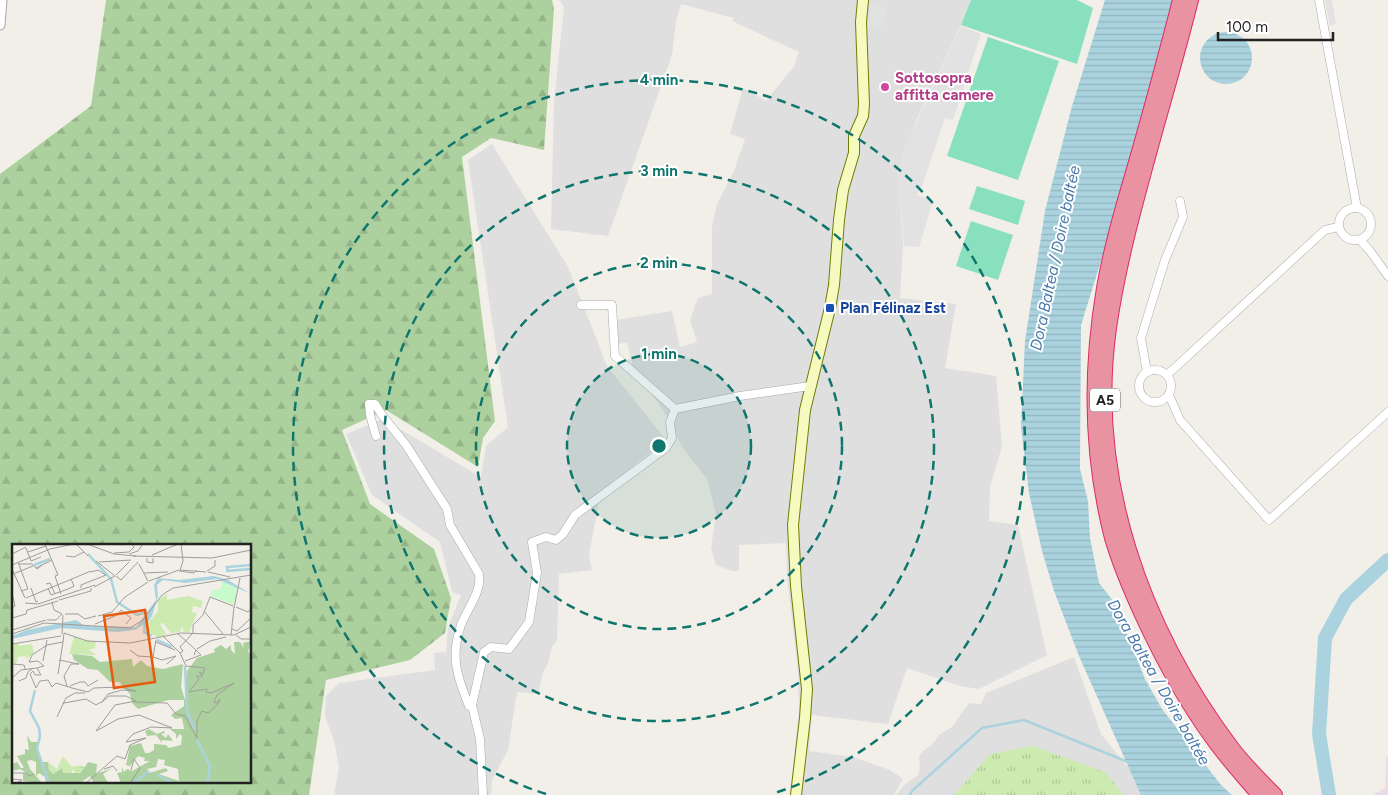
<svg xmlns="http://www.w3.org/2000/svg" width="1388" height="795" font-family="Figtree,sans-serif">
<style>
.residential{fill:#e0dfdf}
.industrial{fill:#ebdbe8}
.grass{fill:url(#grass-tufts)}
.forest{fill:url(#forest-firs);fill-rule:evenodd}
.pitch{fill:#88e0be}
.parking{fill:#e2e2e2}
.water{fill:url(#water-rules)}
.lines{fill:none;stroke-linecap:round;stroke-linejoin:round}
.stream{stroke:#aad3df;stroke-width:2.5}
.river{stroke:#aad3df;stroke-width:14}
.minor-casing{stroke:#a9a9a9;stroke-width:9}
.tertiary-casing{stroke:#a9a9a9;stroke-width:11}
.secondary-casing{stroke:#707d05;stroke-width:12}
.motorway-casing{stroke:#dc2a67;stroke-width:16}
.minor{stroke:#fff;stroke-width:8}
.tertiary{stroke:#fff;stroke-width:9}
.secondary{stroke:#f7fabf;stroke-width:10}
.motorway{stroke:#e892a2;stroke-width:14}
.ring{fill:none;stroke:#0f766e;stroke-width:2.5;stroke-dasharray:9 6}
.hotel-dot{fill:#d1479c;stroke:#fff;stroke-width:2}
.transit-dot{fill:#1a4fb4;stroke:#fff;stroke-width:2}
.labels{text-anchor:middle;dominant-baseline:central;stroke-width:4;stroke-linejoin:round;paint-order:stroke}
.shield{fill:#fff;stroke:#646464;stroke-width:1}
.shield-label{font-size:14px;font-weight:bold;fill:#222}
.hotel-label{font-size:15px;font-weight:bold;fill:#b23c85;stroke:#fff;text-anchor:start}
.transit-label{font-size:15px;font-weight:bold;fill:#164399;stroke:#fff;text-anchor:start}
.water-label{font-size:16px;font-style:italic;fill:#4a7aab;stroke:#fff}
.inset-river{fill:none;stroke:#aad3df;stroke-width:2.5}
.inset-road{fill:none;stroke:#9f9d99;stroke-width:1}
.view{fill:#e8590c;fill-opacity:0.15;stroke:#e8590c;stroke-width:2.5}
.inset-edge{fill:none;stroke:#222;stroke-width:2.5}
.centre{fill:#0f766e;stroke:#fff;stroke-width:2.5}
.ring-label{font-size:15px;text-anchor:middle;font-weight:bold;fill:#0f766e;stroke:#fff;stroke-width:4;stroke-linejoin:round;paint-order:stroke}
</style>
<defs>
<pattern id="grass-tufts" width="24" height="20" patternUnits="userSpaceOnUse" patternTransform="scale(1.25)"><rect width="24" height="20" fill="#cdebb0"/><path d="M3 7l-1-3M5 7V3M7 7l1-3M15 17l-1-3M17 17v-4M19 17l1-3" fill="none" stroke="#b0c997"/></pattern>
<pattern id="forest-firs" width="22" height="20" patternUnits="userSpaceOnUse" patternTransform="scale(1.25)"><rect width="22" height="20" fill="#add19e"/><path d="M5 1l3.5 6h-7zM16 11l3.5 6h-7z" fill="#95b388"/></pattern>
<pattern id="water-rules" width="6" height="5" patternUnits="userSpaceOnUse" patternTransform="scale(1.25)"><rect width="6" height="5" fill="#aad3df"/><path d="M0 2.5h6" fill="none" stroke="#92b5bf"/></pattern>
</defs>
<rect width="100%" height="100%" fill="#f2efe9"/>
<g class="residential">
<path d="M559 0H971L961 25 915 123 898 174 903 244 900 298 956 304 945 368 996 376 1002 446 990 487 989 521 1018 525 1047 655 979 689 960 686 907 668 888 724 812 715 809 751 853 757 890 770 903 779 894 795H790L799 712 798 672 787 577 786 543 739 545V571H732L716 565 711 548 716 514 707 479 682 447 668 418 652 394 635 375 627 342 611 346 609 322 610 321 672 311 680 347 697 342 690 320 698 298 712 294V226L717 204 734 171 745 139 730 134 743 88 766 101 794 66 799 52 732 21 734 18 681 4 676 22 672 55 608 236 551 229 554 102 564 7Z"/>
<path d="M492 144 568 267 607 366 666 440 623 474 600 497 589 555 592 570 559 574 557 640 552 647 548 663 543 673 538 694 517 692 508 750 492 780 491 795H334L339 768 335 744 325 716 326 696 339 683 435 670 434 653 446 652 448 628 461 595 452 592 440 542 372 495 346 434 383 419 481 477 486 446 508 427 468 160Z"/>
<path d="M1074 657 1101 734 1141 783 1154 795H896L904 785 918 775 920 768 919 757 923 751 932 745 939 735 952 727 969 703 981 704 986 693Z"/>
</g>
<path class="industrial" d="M1388 756V795H1373L1385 788 1386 758Z"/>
<path class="grass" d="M1032 746 1105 772 1124 795H954L990 754Z"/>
<path class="forest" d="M106 0H552L554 9 544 150 491 138 462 157 495 421 483 438 478 467 386 410 342 430 370 504 434 549 451 598 445 633 410 660 326 680 309 795H0V174L91 106ZM14 545H250V781H14Z"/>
<g class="pitch">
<path d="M971 0H1077L1093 8 1077 64 961 25Z"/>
<path d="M988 37 1059 61 1018 180 947 156Z"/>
<path d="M977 186 1025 201 1018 225 969 209Z"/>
<path d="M971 221 1013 235 998 280 956 266Z"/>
</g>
<g class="parking">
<path d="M1325 0H1332L1336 24 1330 26Z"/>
<path d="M870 5 887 7 883 27 869 25Z"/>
<path d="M961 26 981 34 953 120 945 118 923 183 917 195 933 201 919 247 904 246 898 177 904 149Z"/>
</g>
<g class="water">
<path d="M1105 0H1173L1106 245 1081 325 1080 469 1088 501 1090 538 1099 583 1114 602 1145 679 1162 709 1221 785 1232 795H1141L1079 656 1054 591 1042 551 1029 493 1021 426 1025 341 1045 211 1072 106Z"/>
<circle cx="1226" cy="58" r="26"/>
</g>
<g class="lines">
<path class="stream" d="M910 795 912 791 982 728 1024 720 1128 762"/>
<path class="river" d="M1329 795 1319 734 1325 638 1346 599 1388 560"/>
<g class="minor-casing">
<g id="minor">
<path d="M1319 0 1357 208"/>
<circle cx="1355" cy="224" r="16"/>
<path d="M1360 240 1370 251 1388 276"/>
<path d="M581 305H612L615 356 675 409 740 396 810 386"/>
<circle cx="1155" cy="386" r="16"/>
<path d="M1147 372 1141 338 1165 260 1183 217 1180 201"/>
<path d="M1167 375 1325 230 1338 227"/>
<path d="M1169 395 1180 420 1269 520 1388 412"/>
<path d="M376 436 370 415 369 404H375L382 415 406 445 447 509 450 525 479 574C482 592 467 609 461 625 450 657 457 676 469 706L472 705"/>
<path d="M483 795 480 739 472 705 484 652 491 647 509 649 529 622 537 573 532 542 546 537 556 540 563 534 575 515 666 448 672 438 670 422 675 409"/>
</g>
</g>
<g class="tertiary-casing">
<path id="tertiary" d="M0 25 2 0"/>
</g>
<g class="secondary-casing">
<path id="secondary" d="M796 795 805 718 807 689 796 586 793 525 805 410 830 308 834 285 839 220 843 190 854 153V136L863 116 864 104 861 22 863 0"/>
</g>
<g class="motorway-casing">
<g id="motorway">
<path d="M1180 0C1167 51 1153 102 1139 152 1126 197 1112 242 1104 288 1090 371 1091 457 1112 538 1120 565 1131 591 1143 617 1163 660 1185 701 1213 739 1227 759 1244 777 1259 795"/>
<path d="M1191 0C1180 43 1168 86 1156 128 1138 194 1119 259 1109 328 1088 478 1142 628 1232 748 1245 765 1260 780 1275 795"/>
</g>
</g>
<use href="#minor" class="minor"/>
<use href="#tertiary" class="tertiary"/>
<use href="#secondary" class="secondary"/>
<use href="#motorway" class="motorway"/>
</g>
<circle cx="659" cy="446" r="92" fill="#0f766e" fill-opacity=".12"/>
<g class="ring">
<circle cx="659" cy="446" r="92"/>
<circle cx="659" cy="446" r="183"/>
<circle cx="659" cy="446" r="275"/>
<path d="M546 794A366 366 0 1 1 772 794"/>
</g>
<circle class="hotel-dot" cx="885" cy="87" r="5"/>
<rect class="transit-dot" x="825" y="303" width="10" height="10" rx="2.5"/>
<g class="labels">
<rect class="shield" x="1090" y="388.5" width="30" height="23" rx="4"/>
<g class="shield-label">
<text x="1105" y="400">A5</text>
</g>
<g class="hotel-label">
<text x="895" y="78">Sottosopra<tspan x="895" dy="17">affitta camere</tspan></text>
</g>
<g class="transit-label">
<text x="840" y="308">Plan Félinaz Est</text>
</g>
<g class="water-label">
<text transform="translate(1055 258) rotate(-78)">Dora Baltea / Doire baltée</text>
<text transform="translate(1159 682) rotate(60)">Dora Baltea / Doire baltée</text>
</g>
</g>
<g transform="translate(12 544)">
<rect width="239" height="239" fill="#f2efe9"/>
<path d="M155 50V56L176 52 191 57 189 64 181 62 180 68 185 69 177 89 172 88 170 82 168 88 159 89 151 79 148 80 154 90 148 94 133 87 134 81 146 67V56ZM62 93 84 98 83 104 77 106 84 111 57 110ZM6 99 7 102 20 100 22 109 14 115V112L6 113 4 120 0 119 3 117H0V100ZM51 212 60 223 70 221 72 225 65 230 60 225V230L50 229 49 224 41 230 37 226 36 218 45 225Z" fill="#cdebb0"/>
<path d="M239 97 236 108 239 110V239H109L105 229 110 228V223L112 228 115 225 120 227 138 217H132L133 214 126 212 118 222 114 221 118 202 129 199 133 209H137L142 206V200L154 201 157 204 169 201 170 192 168 190 164 195V190L158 185H172L170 174 163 175 159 171 172 162V156H156L126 165 120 159 118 150 107 138H98L86 126 76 125 62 116 60 110 80 112 88 118 120 115 121 123 129 116 135 122 151 125 171 120 169 143 173 156 175 127 185 114 203 108 202 105 209 101 214 105 219 101V106L223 110 222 98H228L232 104 231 99ZM146 215 153 216 152 221 166 225 167 237 147 230 156 227 154 224 137 229 135 225 144 223ZM137 185 145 190 152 187 153 189 149 190 154 194 156 190 161 197 150 196V199L144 191 135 192 133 187ZM15 191 19 198H26L24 204 30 218H36L37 226 41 230 50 224 51 229H68L72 224H66L73 223 76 218 85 220 84 230 100 224 91 230 96 239H82L78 232 68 239H34L33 233 27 229 24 232V218L19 216 15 217 18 225 30 239 11 237V229H15L8 225 0 227V220L5 218 9 224H12L5 212 13 210V205L17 206Z" fill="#add19e" fill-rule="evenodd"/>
<path d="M211 37 225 44 222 61 198 52 200 46 208 45Z" fill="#c8facc"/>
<path d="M202 32 216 36 239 50 205 35 173 39 151 36 145 41 146 52 140 72 136 78 123 86 105 88 49 84 0 95V92L15 86 64 76 73 82 124 83 144 56 142 41 146 34 168 36Z" fill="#aad3df"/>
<path class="inset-river" d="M76 10 99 35 105 58 125 71 135 68M22 21 38 15M214 27 239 25M216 27 215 23 239 21M133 78 132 88 140 92M145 96 160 103M173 122 175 167 183 185M23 146 18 167 27 184 28 192 25 205 37 239M185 196 198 222 195 239M145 231 161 239M122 239 137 227"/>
<path class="inset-road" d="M33 0 46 31 43 32 49 50M64 0 76 12M75 0 102 10M14 4 19 17 29 13M16 8 34 2M102 9 117 8 122 3 120 0M0 10 14 3M102 10 124 12M117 10 126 7 131 0M140 11 166 0M54 12 62 13 72 8M121 12 200 14 239 6M135 14V18L141 19V14M84 17 103 32M6 18 16 45 9 47M87 18 119 16M7 20H20L25 25 30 21M127 20 136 37M0 21 38 5 62 0M24 24 40 16M0 25 13 54M168 26 171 17 169 0M168 26 194 28M167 27 182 29 185 26M195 27 203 22V16M196 28 218 33M132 29 156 28M1 30 21 22M104 31 117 18M104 32 109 36 126 18M137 37 167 26M34 40 38 39 43 50M82 43 103 32M19 44 24 58 26 57M36 44 39 51 56 45 62 42 59 35M69 44V41L94 31 86 26 79 28M0 49 3 62 0 64M14 54 79 27M47 56 79 47V44M40 58 42 66 50 70M13 59 26 60 83 41M224 63 236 68 239 65M222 64 228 34M15 66 46 57M192 67 211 90M53 70H66L73 75 84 72M86 72 100 68 113 53 136 38M104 72 109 66 119 74 114 80M0 74 14 70 15 66M35 76H44L50 70M83 80 103 72M220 85 225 87 239 74M0 86 34 76M165 89 184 106 182 111M181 89V81L191 71 198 53 221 62M0 90 32 79 118 84 131 76 150 51 161 44 239 31M50 90 51 71M219 91 222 63M224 91 229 95H239M144 98 163 106M0 100 49 92M185 105 198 97 214 93M118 106 126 112 141 113 144 96M168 109 171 107 168 103 181 89M141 113 150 116 164 112 155 120M47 116 67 120H59L52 132 55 142M31 117 35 96M173 117 189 111 184 106M0 120 12 121 13 125M46 130 51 98M0 134 9 126 25 124M7 137 14 134 16 128 21 124M58 142 68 138H73L76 142 86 136M60 144 76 148 82 144 107 143 124 147 110 146 96 150 89 159 97 152H114L124 157 103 161 84 187 106 175 127 171 160 184 139 183 121 190 114 198 134 194 118 201 113 215 105 212 74 239M60 144 44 139 40 143 36 136 28 137 24 144 18 130 21 127 23 131H29L25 124 32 122 26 117 17 118 20 111 35 101 51 98 52 89 75 97 118 99 169 89 222 91 239 83M123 158 155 159 164 170 173 172 185 194V177L190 167 196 169 206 160 208 155 205 159 202 158 205 151 222 139 199 149 194 148 195 145 177 148 187 135 184 132H191L187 128 191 130 193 124 174 122 168 109 152 93M52 159 74 155 84 161 89 158M51 160 54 154 63 149H73M45 173 52 158M92 225 101 222 105 227M0 229H14L17 232 22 230M0 235 10 236 5 239M118 239 128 224 122 215 119 226"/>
<path class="view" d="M133 66 143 138 102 144 92 72Z"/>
<rect width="239" height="239" class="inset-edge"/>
</g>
<circle cx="659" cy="446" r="8" class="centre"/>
<g class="ring-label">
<text x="659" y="85">4 min</text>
<text x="659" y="176">3 min</text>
<text x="659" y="268">2 min</text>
<text x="659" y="359">1 min</text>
</g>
<path d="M1218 32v8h115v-8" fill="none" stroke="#222222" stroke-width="2.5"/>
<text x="1226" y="32" font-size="15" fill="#222222" stroke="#ffffff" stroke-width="4" paint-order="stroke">100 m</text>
</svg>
